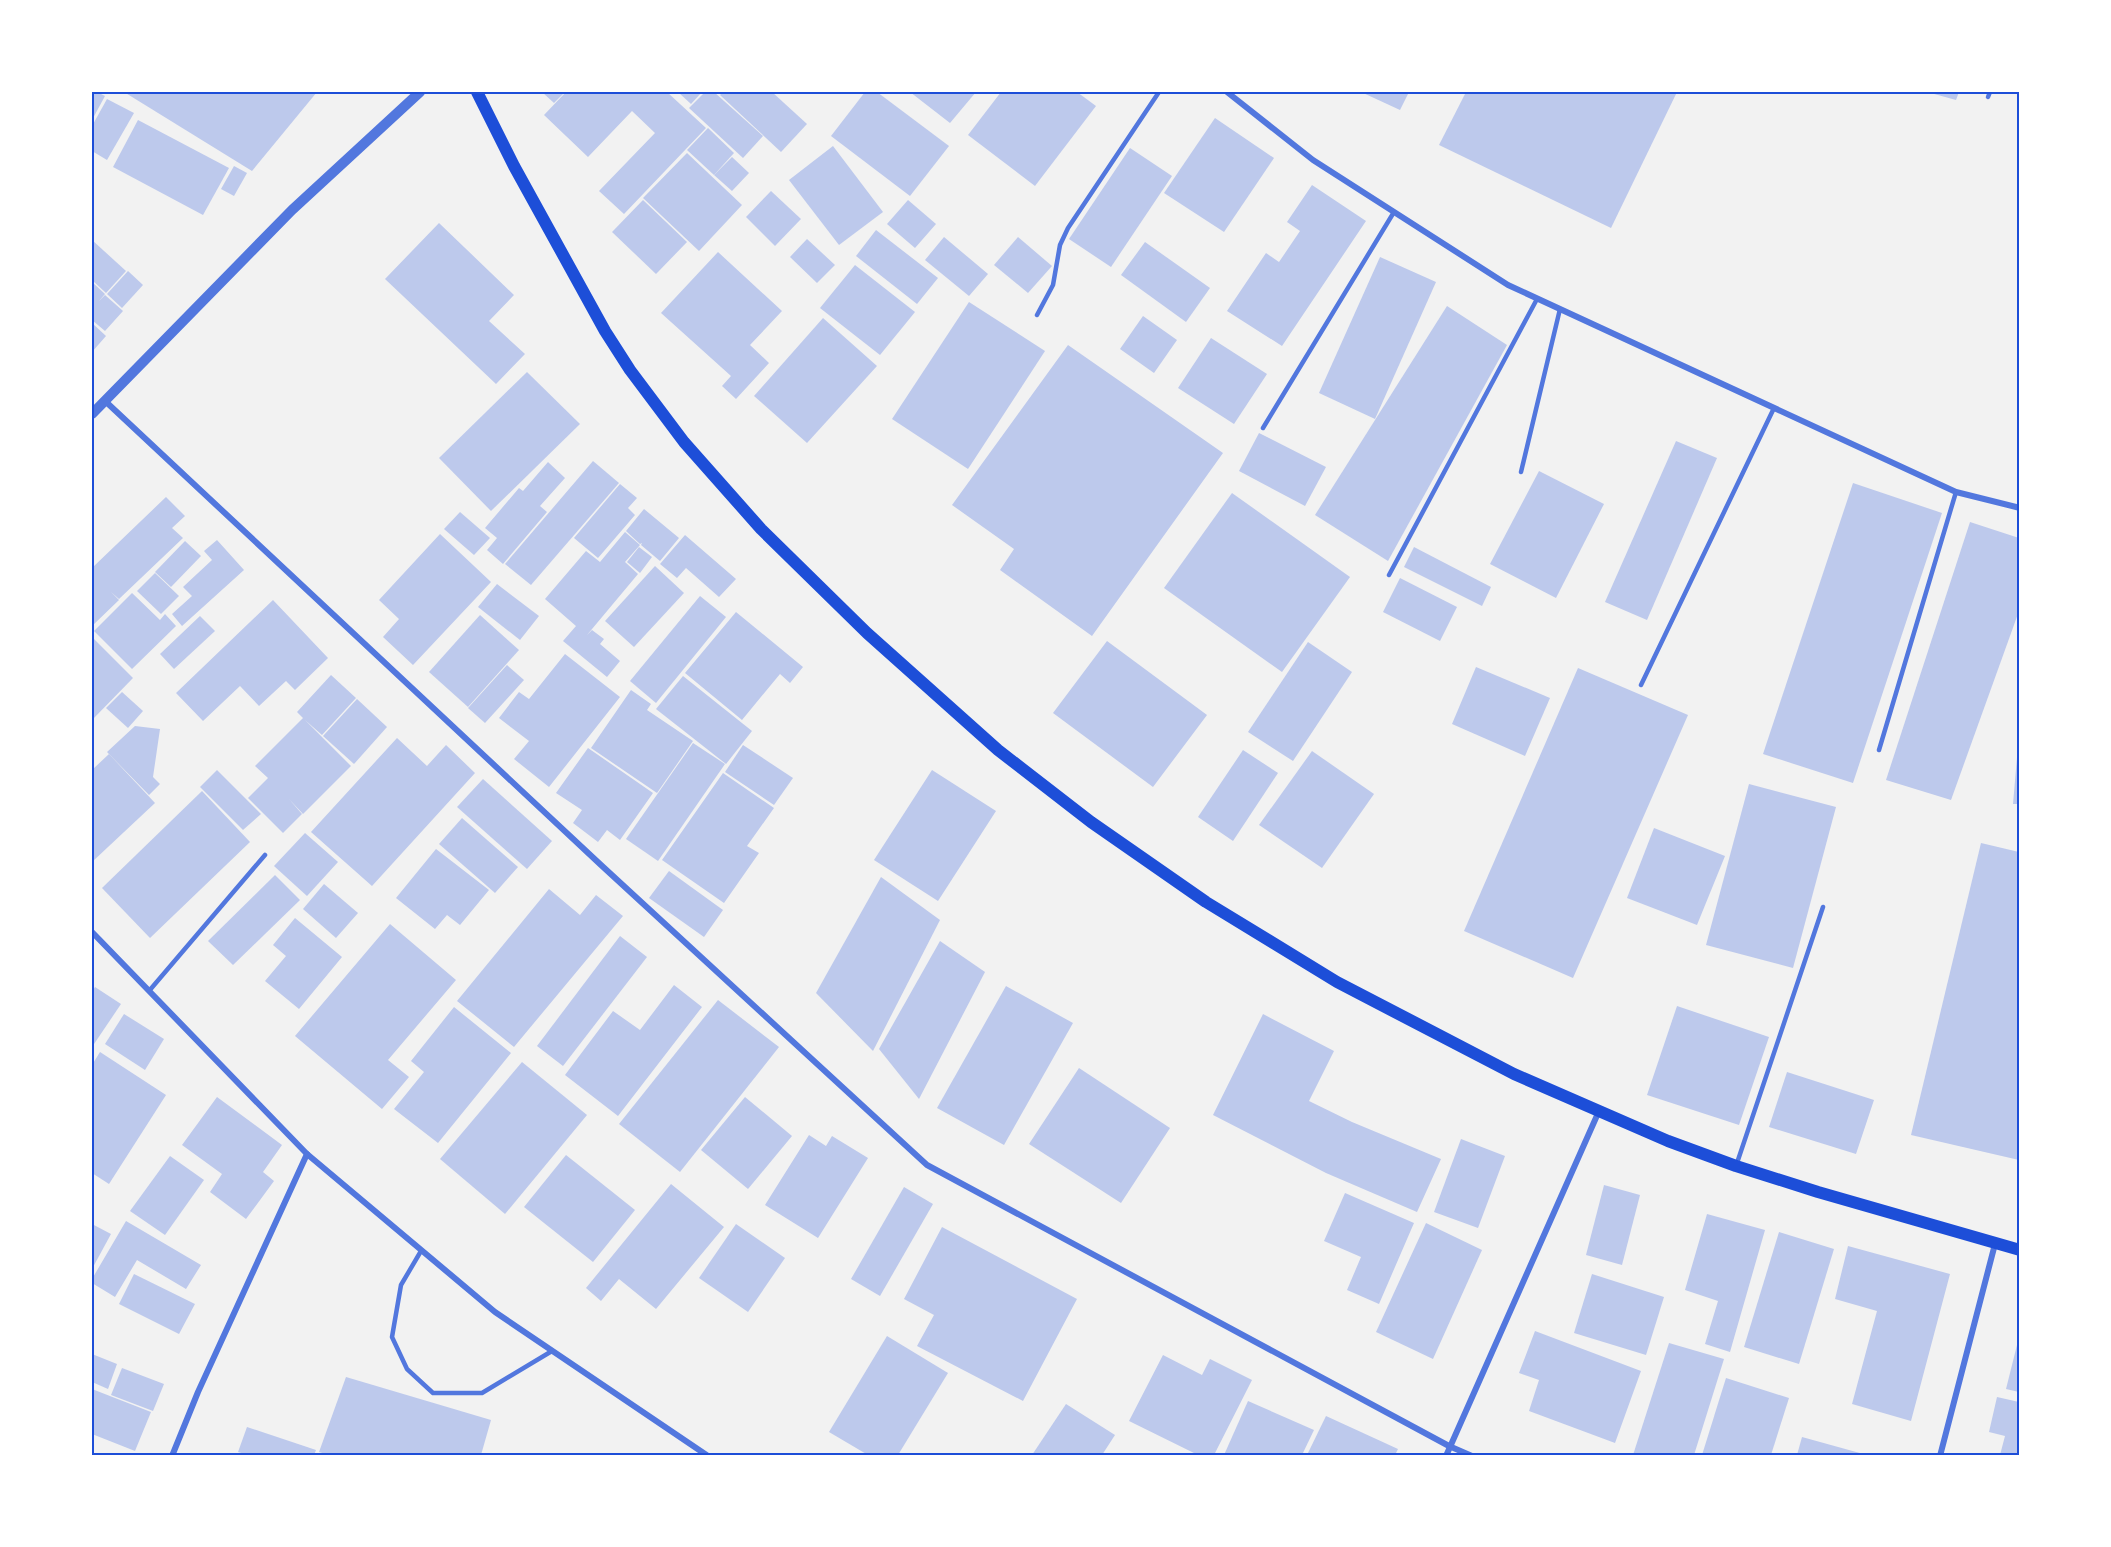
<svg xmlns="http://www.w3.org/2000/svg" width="2111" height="1547" font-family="'Titillium Web',sans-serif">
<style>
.building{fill:#bdc9ec}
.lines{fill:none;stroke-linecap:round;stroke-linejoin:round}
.service{stroke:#5277de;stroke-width:4.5}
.minor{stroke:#5277de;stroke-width:6}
.tertiary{stroke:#5277de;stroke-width:10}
.secondary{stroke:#1d4ed8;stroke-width:12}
.neatline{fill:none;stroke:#1d4ed8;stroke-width:2}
</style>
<rect width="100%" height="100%" fill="#f2f2f2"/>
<g class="building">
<path d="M92 92H97L105 96 92 120Z"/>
<path d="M124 92H317L252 171Z"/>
<path d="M542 92H565L554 103Z"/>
<path d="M566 92H667L706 128 624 214 599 191 655 133 632 111 588 157 544 115Z"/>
<path d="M678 92H702L691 104Z"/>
<path d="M705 92H714L763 136 743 158 689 108Z"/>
<path d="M723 92H772L807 124 781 152 720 95Z"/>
<path d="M865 92H877L949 146 910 196 831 136Z"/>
<path d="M910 92H976L950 123Z"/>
<path d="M1001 92H1077L1096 106 1035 186 968 135Z"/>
<path d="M1361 92H1409L1400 110Z"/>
<path d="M1466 92H1677L1611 228 1439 145Z"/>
<path d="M1927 92H1959L1956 100Z"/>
<path d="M107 99 134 113 107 160 92 151V126Z"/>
<path d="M1215 118 1274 158 1224 232 1164 193Z"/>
<path d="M138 120 229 168 203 215 113 167Z"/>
<path d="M708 128 734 153 714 175 687 150Z"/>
<path d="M833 146 883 212 839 245 789 180Z"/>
<path d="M1130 148 1172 176 1111 267 1069 239Z"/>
<path d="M687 153 742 205 699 251 643 198Z"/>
<path d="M732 157 749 173 732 191 714 175Z"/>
<path d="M234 166 247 173 234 196 221 189Z"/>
<path d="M1312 185 1366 221 1282 346 1227 311 1266 253 1279 262 1300 231 1287 222Z"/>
<path d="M771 191 801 219 775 246 746 217Z"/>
<path d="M643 200 687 242 656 274 612 232Z"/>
<path d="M908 200 936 224 915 248 887 224Z"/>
<path d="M439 223 514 295 489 321 525 354 496 384 385 279Z"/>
<path d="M876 230 938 278 917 304 856 256Z"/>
<path d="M944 237 988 274 969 296 925 260Z"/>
<path d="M1018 237 1052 266 1028 293 994 265Z"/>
<path d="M807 239 835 265 817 283 790 257Z"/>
<path d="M92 240 126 271 106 293 92 280Z"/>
<path d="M1145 242 1210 288 1186 322 1121 275Z"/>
<path d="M718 252 782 311 750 345 769 363 736 399 722 386 731 376 661 313Z"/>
<path d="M1380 257 1436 282 1375 419 1319 393Z"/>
<path d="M855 265 915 312 880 355 820 308Z"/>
<path d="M128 271 143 285 122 308 107 294Z"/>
<path d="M92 282 105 294 99 301 105 295 123 311 105 331 92 320Z"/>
<path d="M969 302 1045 351 968 469 892 419Z"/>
<path d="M1447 306 1507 345 1388 561 1315 515Z"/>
<path d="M1143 316 1177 340 1154 373 1120 349Z"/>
<path d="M823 318 877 366 807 443 754 396Z"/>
<path d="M92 323 106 336 92 352Z"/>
<path d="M1211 338 1267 374 1234 424 1178 388Z"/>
<path d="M1068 345 1223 453 1092 636 1000 570 1014 549 952 505Z"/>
<path d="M527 372 580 424 491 511 439 458Z"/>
<path d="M1259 433 1326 467 1305 506 1239 471Z"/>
<path d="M1676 441 1717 458 1647 620 1605 602Z"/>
<path d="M593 461 619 483 531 585 505 564Z"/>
<path d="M548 462 565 478 540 506 547 512 503 564 487 550 497 538 485 528 519 488 523 491Z"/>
<path d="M1539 471 1604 504 1556 598 1490 564Z"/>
<path d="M1853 483 1942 513 1853 783 1763 754Z"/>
<path d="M620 484 637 498 628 508 635 515 598 558 574 538Z"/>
<path d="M1232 493 1350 577 1282 672 1164 588Z"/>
<path d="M166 497 185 516 172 528 183 538 119 599 111 592 119 600 92 626V568Z"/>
<path d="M644 509 679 538 660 561 641 545 642 543 640 544 626 531Z"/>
<path d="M460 512 490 538 474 555 444 529Z"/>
<path d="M1970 522 2019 538V611L1951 800 1886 780Z"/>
<path d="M625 532 640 545 625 562 638 574 587 635 592 630 604 639 600 644 620 661 607 677 563 641 576 626 545 599 586 551 600 562Z"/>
<path d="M440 534 491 582 413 665 383 637 399 619 379 600Z"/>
<path d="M685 535 736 579 719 597 686 568 677 578 660 564Z"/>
<path d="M217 540 244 570 182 626 172 614 192 596 183 587 212 560 204 551Z"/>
<path d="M185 541 201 556 171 587 155 572Z"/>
<path d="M639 547 652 557 640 573 627 562Z"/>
<path d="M1414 547 1491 587 1482 606 1404 567Z"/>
<path d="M655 566 684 593 634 647 605 621Z"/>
<path d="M155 573 179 596 161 614 137 591Z"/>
<path d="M1400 578 1457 607 1440 641 1383 612Z"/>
<path d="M497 584 539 616 520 640 478 607Z"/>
<path d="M132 593 160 620 165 614 176 626 132 669 94 631Z"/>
<path d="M700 596 726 617 656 703 630 681Z"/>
<path d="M273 600 328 658 295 690 286 681 259 706 240 686 203 721 176 693Z"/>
<path d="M736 612 803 667 790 683 780 674 742 720 685 673Z"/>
<path d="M480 615 519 650 468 707 429 672Z"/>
<path d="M200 616 215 631 174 669 160 654Z"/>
<path d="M92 637 133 678 93 719 92 717Z"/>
<path d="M1107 641 1207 715 1153 787 1053 713Z"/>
<path d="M1308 642 1352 672 1293 761 1248 732Z"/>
<path d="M565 654 620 697 549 787 514 759 529 741 499 718 519 692 529 699Z"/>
<path d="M507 665 524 680 485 723 468 708Z"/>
<path d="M1476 667 1550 698 1525 756 1452 724Z"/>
<path d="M1578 668 1688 715 1573 978 1464 931Z"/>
<path d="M331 675 356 698 322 735 305 720 351 766 303 814 289 799 302 814 283 833 248 798 268 778 255 766 303 718 297 712Z"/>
<path d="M683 676 752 731 726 764 656 709Z"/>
<path d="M631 690 651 704 647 710 693 741 657 793 591 748Z"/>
<path d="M122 692 143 711 128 728 106 708Z"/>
<path d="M357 699 387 727 354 764 323 736Z"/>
<path d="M135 726 160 729 153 777 160 784 149 795 107 752Z"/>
<path d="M397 738 427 766 446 745 475 773 372 886 311 832Z"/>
<path d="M693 743 725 764 658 861 626 839Z"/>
<path d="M743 745 793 778 774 805 725 772Z"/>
<path d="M2018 746H2019V804H2013Z"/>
<path d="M588 748 653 793 620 840 607 830 598 842 573 823 582 810 556 793Z"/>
<path d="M1243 750 1278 773 1233 841 1198 817Z"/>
<path d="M1312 751 1374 794 1322 868 1259 825Z"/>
<path d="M109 754 155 803 92 862V770Z"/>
<path d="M217 770 261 814 243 830 200 787Z"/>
<path d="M932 770 996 811 938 901 874 860Z"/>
<path d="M723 773 774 808 747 846 759 853 724 903 662 860Z"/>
<path d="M483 779 552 841 527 869 457 807Z"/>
<path d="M1749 784 1836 807 1793 968 1706 945Z"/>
<path d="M202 791 250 842 150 938 102 888Z"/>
<path d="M462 818 518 867 495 893 439 844Z"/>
<path d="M1654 828 1725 856 1697 925 1627 898Z"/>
<path d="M305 833 338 862 307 896 274 866Z"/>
<path d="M1981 843 2019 852V1160L1911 1135Z"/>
<path d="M436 849 489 890 460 925 447 915 435 929 396 898Z"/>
<path d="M669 871 723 910 704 937 649 898Z"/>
<path d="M275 875 300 900 233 965 208 941Z"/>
<path d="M881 877 940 920 873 1051 816 993Z"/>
<path d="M324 884 358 913 336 938 303 909Z"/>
<path d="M549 889 580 915 596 895 623 916 514 1047 457 1001Z"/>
<path d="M295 918 342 957 299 1009 265 981 286 956 273 945Z"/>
<path d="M390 924 456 980 388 1060 409 1077 382 1109 295 1036Z"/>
<path d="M620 936 647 957 563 1066 537 1046Z"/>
<path d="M940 941 985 972 919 1099 879 1049Z"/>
<path d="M674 985 702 1007 618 1116 565 1075 613 1011 640 1030Z"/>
<path d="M1006 986 1073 1023 1004 1145 937 1108Z"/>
<path d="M95 987 121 1004 92 1047V992Z"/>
<path d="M718 1000 779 1047 680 1172 619 1124Z"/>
<path d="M1677 1006 1769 1037 1739 1125 1647 1095Z"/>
<path d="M454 1007 511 1053 438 1143 394 1109 424 1072 411 1061Z"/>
<path d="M124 1014 164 1039 145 1070 105 1044Z"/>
<path d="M1263 1014 1334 1051 1309 1101 1352 1122 1441 1159 1417 1212 1326 1173 1213 1115Z"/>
<path d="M100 1052 166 1095 109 1184 92 1173V1065Z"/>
<path d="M522 1062 587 1115 505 1214 440 1159Z"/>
<path d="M1079 1068 1170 1128 1121 1203 1029 1144Z"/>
<path d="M1787 1072 1874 1100 1856 1154 1769 1127Z"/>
<path d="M217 1097 282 1145 263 1172 274 1181 246 1219 210 1192 222 1174 182 1145Z"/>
<path d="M745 1097 792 1136 748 1189 701 1150Z"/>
<path d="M809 1135 826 1146 832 1136 868 1158 818 1238 765 1205Z"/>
<path d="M1461 1139 1505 1156 1478 1228 1434 1212Z"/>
<path d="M566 1155 635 1210 593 1262 524 1207Z"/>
<path d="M170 1156 204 1180 165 1235 130 1211Z"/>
<path d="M671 1184 724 1227 656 1309 619 1279 601 1301 586 1288Z"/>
<path d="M1604 1185 1640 1195 1622 1265 1586 1255Z"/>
<path d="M904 1187 933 1204 880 1296 851 1279Z"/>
<path d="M1345 1193 1414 1223 1379 1304 1347 1290 1361 1257 1324 1241Z"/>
<path d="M1707 1214 1765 1230 1730 1352 1705 1344 1718 1301 1685 1290Z"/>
<path d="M126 1221 201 1265 186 1289 137 1260 115 1297 92 1283V1279Z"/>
<path d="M1426 1223 1482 1250 1433 1359 1376 1332Z"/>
<path d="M92 1224 111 1234 92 1269Z"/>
<path d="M736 1224 785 1258 748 1312 699 1278Z"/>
<path d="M942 1227 1077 1299 1023 1401 917 1346 934 1315 904 1299Z"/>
<path d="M1779 1232 1834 1249 1799 1364 1744 1347Z"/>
<path d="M1848 1246 1950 1274 1911 1421 1852 1404 1877 1311 1835 1299Z"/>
<path d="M134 1274 195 1304 179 1334 119 1304Z"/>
<path d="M1592 1274 1664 1297 1646 1355 1574 1333Z"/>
<path d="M1535 1331 1641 1371 1615 1443 1529 1411 1539 1380 1519 1373Z"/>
<path d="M887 1336 948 1373 898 1455H868L829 1432Z"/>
<path d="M2019 1337V1392L2006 1389Z"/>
<path d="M1669 1343 1724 1359 1694 1455H1633Z"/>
<path d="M92 1354 117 1364 108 1389 92 1382Z"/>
<path d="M1163 1355 1202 1375 1210 1359 1252 1380 1214 1455H1198L1129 1421Z"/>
<path d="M122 1368 164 1384 153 1411 111 1395Z"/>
<path d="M346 1377 491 1420 481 1455H329L319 1452Z"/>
<path d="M1726 1378 1789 1398 1771 1455H1702Z"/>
<path d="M92 1389 151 1412 135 1451 92 1434Z"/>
<path d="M1997 1397 2019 1402V1455H2000L2005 1436 1989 1432Z"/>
<path d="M1248 1401 1314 1430 1302 1455H1224Z"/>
<path d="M1066 1404 1115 1435 1102 1455H1032Z"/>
<path d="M1326 1416 1398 1449 1395 1455H1307Z"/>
<path d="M247 1427 316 1450 314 1455H248L238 1452Z"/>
<path d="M1802 1437 1867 1455H1797Z"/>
</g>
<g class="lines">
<g class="service">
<path d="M1988 97 1990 92"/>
<path d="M1037 315 1053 285 1060 245 1068 228 1159 92"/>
<path d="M1263 428 1394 212"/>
<path d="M1521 472 1560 309"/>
<path d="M1389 575 1537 299"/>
<path d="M1641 685 1774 408"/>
<path d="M1879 750 1956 492"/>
<path d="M149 991 265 855"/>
<path d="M1736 1166 1823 907"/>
<path d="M421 1251 401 1285 392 1337 407 1369 433 1393H482L552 1351"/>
</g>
<g class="minor">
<path d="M1227 92 1313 160 1508 285 1956 492 2020 508"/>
<path d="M104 400 601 865 927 1165 1449 1446 1472 1456"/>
<path d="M92 932 307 1154 495 1312 708 1456"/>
<path d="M172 1456 198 1392 307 1154"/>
<path d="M1446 1456 1599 1111"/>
<path d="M1940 1456 1995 1244"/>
</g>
<path class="tertiary" d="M92 414 292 210 420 92"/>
<path class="secondary" d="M477 92 514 166 605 331 630 370 684 442 761 529 867 633 998 750 1091 822 1206 902 1337 982 1514 1074 1668 1141 1736 1166 1818 1192 2020 1250"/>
</g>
<rect width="2111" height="1547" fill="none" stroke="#ffffff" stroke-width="186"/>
<rect x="93" y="93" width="1925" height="1361" class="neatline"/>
</svg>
